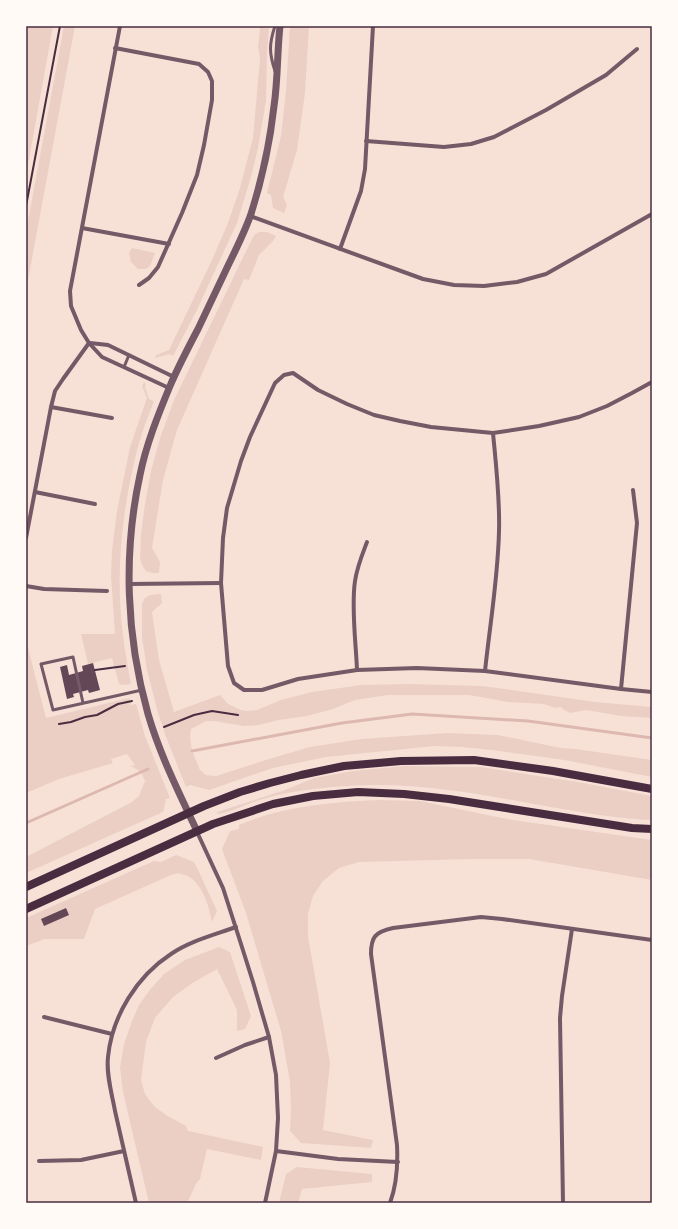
<svg xmlns="http://www.w3.org/2000/svg" width="678" height="1229" font-family="'Work Sans',sans-serif">
<style>
.green{fill:#ebcfc5}
.lines{fill:none;stroke-linecap:round;stroke-linejoin:round}
.stream{stroke:#dcb8b0;stroke-width:3}
.building{fill:#644757}
.path{stroke:#4a2c40;stroke-width:2}
.service{stroke:#755966;stroke-width:3}
.minor{stroke:#755966;stroke-width:4}
.tertiary{stroke:#755966;stroke-width:7}
.secondary{stroke:#4a2c40;stroke-width:8}
.neatline{fill:none;stroke:#4a2c40;stroke-width:1.5}
</style>
<rect width="100%" height="100%" fill="#f7e1d7"/>
<g class="green">
<path d="M28 26H53L26 176V38Z"/>
<path d="M64 26H75L26 291V232Z"/>
<path d="M259 26H264L265 28H269L267 53 266 101 258 148 251 177 237 223 197 310 173 356 170 354 155 358 156 355 169 350 212 260 228 223 240 188 253 138 260 58 258 47 260 28Z"/>
<path d="M290 26H309L305 93 297 150 283 197 287 205 284 213 273 208 271 195 267 193 281 136 286 90Z"/>
<path d="M259 232H267L276 236 273 241 259 255 249 280 244 279 177 430 163 480 152 548 160 562 159 573H153L146 571 142 565 140 558 141 534 145 504 151 471 160 438 174 400 251 241 254 235Z"/>
<path d="M132 248 155 253 150 266 146 269H138L131 262 129 253Z"/>
<path d="M144 382 146 384 145 387 149 399 154 401C148 417 142 431 138 447 122 508 115 573 123 635 125 652 128 668 131 684L122 685 119 684 112 658 88 664 81 634H115L111 576 112 551 117 511 130 447 147 398 142 386Z"/>
<path d="M161 594 162 603 152 612 159 660 174 712 220 695 228 704 241 710 247 711 257 710 281 700 312 692 361 685 410 684 483 686 595 702 652 707V718L621 716 586 710 570 713 564 710 561 707 555 708 544 704 508 702 469 695H388L355 700 333 709 307 716 279 720 259 725 244 726 214 721H206L191 729 190 737 192 751 200 770 206 775 216 776 269 759 310 747 361 739 447 733 498 735 561 748 576 749 652 760V777L564 760 491 750 462 747 435 746 326 757 273 768 209 790 190 785 186 787 166 737 158 713 147 670 142 637V604L144 599 150 595Z"/>
<path d="M26 640 46 718 129 698 131 705 136 704 145 736 170 798 166 799 163 812 26 873V857L132 802 139 796 145 781 141 772 131 766 135 765 127 754 111 759 113 763 59 779 26 793Z"/>
<path d="M404 766 481 767 578 782 652 796V820C622 819 592 814 562 809 499 798 435 784 370 785 335 786 297 789 263 799 248 803 231 813 217 814V812L285 790 314 778 353 771Z"/>
<path d="M379 800 420 801 507 819 652 840V880L529 859H473L359 862 339 868 323 881 313 896 308 914V936L330 1063 323 1130 373 1140 371 1148 301 1143 290 1131 291 1111 290 1082 281 1031 246 913 222 849 230 831 239 829V825C283 806 331 802 379 800Z"/>
<path d="M176 855 194 862 199 872 217 911 212 922C209 905 200 876 181 874 178 873 174 874 171 875L95 909 84 939H45L26 946V918L154 861 161 862Z"/>
<path d="M219 947 230 952 251 1016 245 1029 237 1031V1010L217 969 194 982 173 997 155 1018 146 1042 141 1080 145 1094 154 1106 166 1115 186 1126 188 1131 263 1147 261 1160 207 1149 200 1179 197 1182 187 1203H149L123 1092 120 1067 124 1044 132 1021 139 1005 149 991 164 974 185 960Z"/>
<path d="M297 1167 372 1174V1182L302 1189 298 1203H279L286 1174Z"/>
</g>
<g class="lines">
<g class="stream">
<path d="M192 751 342 723 412 714 528 721 652 738"/>
<path d="M26 823 148 769"/>
</g>
</g>
<g class="building">
<path d="M93 663 100 690 89 693 88 690 73 694 74 697 67 699 60 667 67 665 69 675 83 671 82 666Z"/>
<path d="M66 908 69 915 44 926 41 919Z"/>
</g>
<g class="lines">
<g class="path">
<path d="M26 206 60 26"/>
<path d="M95 670 125 666"/>
<path d="M59 724 71 722 85 717 97 715 118 704 132 701"/>
<path d="M164 727 194 715 212 711 238 715"/>
</g>
<g class="service">
<path d="M275 71C269 53 269 44 275 26"/>
<path d="M124 367 129 355"/>
<path d="M83 703 73 657 41 664 53 710 142 690"/>
</g>
<g class="minor">
<path d="M120 26 70 291 71 306 81 330 89 343 102 357 169 388"/>
<path d="M115 48 199 64 208 72 212 81V100L204 145 197 175 182 213 158 267 149 278 139 285"/>
<path d="M366 141 444 147 471 144 494 137 546 110 606 75 637 49"/>
<path d="M250 216 423 279 454 285 484 286 517 282 546 274 652 214"/>
<path d="M82 228 169 244"/>
<path d="M340 249 361 191 365 169 373 26"/>
<path d="M90 343 108 345 174 377"/>
<path d="M652 382 632 393 607 406 579 417 539 426 493 433 431 427 400 421 374 415 347 404 318 390 293 373 284 375 275 383 250 437 241 461 227 508 223 538 221 583 228 666 234 683 244 690H262L298 679 357 670 417 668 485 671 621 689 652 692"/>
<path d="M51 407 112 418"/>
<path d="M35 492 95 504"/>
<path d="M26 538 51 407 55 391 63 379 89 343"/>
<path d="M129 584 221 583"/>
<path d="M26 586 44 589 107 591"/>
<path d="M357 670C356 643 351 607 355 581 357 567 362 555 367 542"/>
<path d="M485 671C490 624 498 578 499 531 500 498 496 465 493 433"/>
<path d="M621 689 637 523 633 490"/>
<path d="M197 832 223 888 241 944 253 982 269 1037 276 1075 278 1118 276 1151 265 1203"/>
<path d="M44 1017 112 1034"/>
<path d="M216 1058 245 1045 269 1037"/>
<path d="M276 1151 338 1159 398 1162"/>
<path d="M39 1161 81 1160 124 1151"/>
<path d="M136 1203C129 1172 122 1142 115 1111 112 1094 106 1075 108 1057 112 1016 137 976 171 954 190 941 214 935 236 927"/>
<path d="M390 1203C397 1184 398 1165 397 1145L371 954C371 937 375 932 393 928L481 917 502 919 652 940"/>
<path d="M563 1203 560 1018 562 996 572 929"/>
</g>
<path class="tertiary" d="M197 831C179 793 160 755 148 714 126 636 123 553 140 475 146 445 158 415 170 386 178 367 188 348 198 329 207 310 216 291 225 272 234 253 244 234 251 214 262 179 270 143 274 106 278 80 277 53 280 26"/>
<g class="secondary">
<path d="M26 887 204 806 240 792 270 783 301 775 344 766 401 761 474 760 553 771 652 789"/>
<path d="M26 909 213 824 273 804 313 796 358 792 404 794 449 799 632 828 652 829"/>
</g>
</g>
<rect width="678" height="1229" fill="none" stroke="#fffaf5" stroke-width="54"/>
<rect x="27" y="27" width="624" height="1175" class="neatline"/>
</svg>
